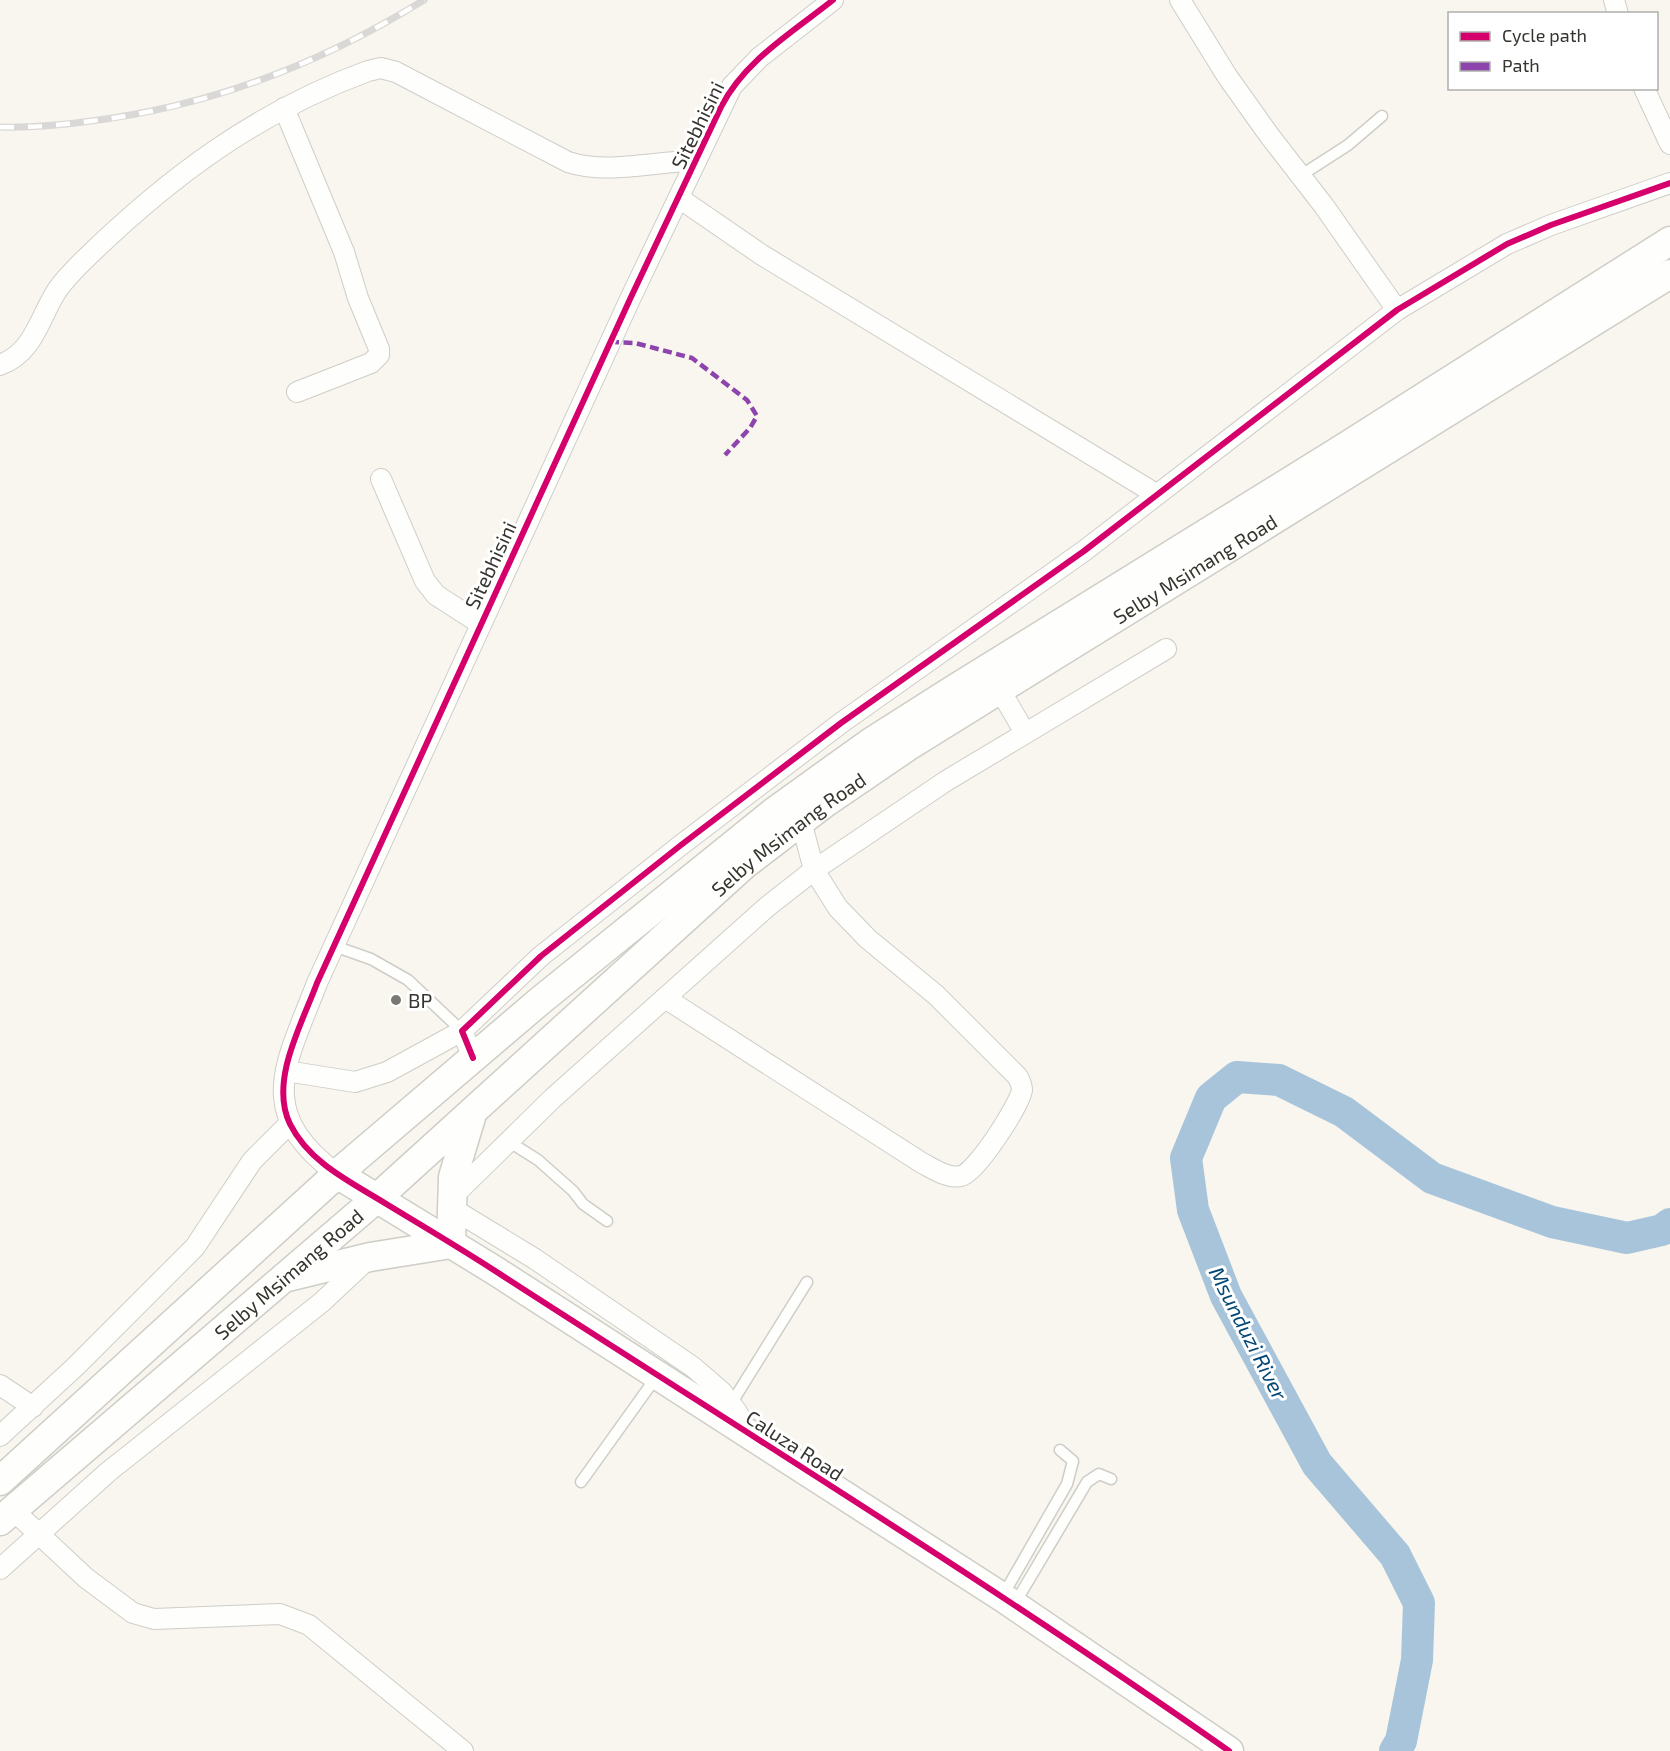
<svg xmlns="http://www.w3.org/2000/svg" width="1670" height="1751" font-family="'Exo 2',sans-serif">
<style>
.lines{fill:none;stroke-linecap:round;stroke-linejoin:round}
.river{stroke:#a8c4db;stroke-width:32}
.lane-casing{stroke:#cecdc7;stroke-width:13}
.street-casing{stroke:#cecdc7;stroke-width:22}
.secondary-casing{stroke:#cecdc7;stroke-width:31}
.lane{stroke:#fefefc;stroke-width:10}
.street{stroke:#fefefc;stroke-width:20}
.secondary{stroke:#fefefc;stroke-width:28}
.rail-casing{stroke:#d9d8d6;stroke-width:7}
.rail{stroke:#fff;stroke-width:4.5;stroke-dasharray:14;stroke-linecap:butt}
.quiet{stroke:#8e44ad;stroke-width:4.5;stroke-dasharray:9 4.5;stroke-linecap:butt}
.cycleway-casing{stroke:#fff;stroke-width:10}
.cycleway{stroke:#d6006c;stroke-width:6}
.poi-dot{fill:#7a7872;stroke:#fff;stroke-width:2}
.labels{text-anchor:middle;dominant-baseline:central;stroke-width:6;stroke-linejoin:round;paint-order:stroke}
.street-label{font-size:20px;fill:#36342f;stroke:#fff}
.poi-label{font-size:20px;fill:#36342f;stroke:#fff;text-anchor:start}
.water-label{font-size:21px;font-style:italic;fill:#004775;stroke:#fff}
</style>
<rect width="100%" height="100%" fill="#f8f6ee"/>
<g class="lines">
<path class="river" d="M1395 1751 1401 1741 1417 1660 1419 1603 1395 1555 1317 1464 1226 1296 1193 1210 1186 1158 1211 1098 1237 1077 1279 1080 1344 1112 1432 1178 1552 1222 1627 1238 1662 1230 1670 1224"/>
<g class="lane-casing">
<g id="lane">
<path d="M1300 176 1348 145 1382 116"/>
<path d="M334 946 371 959 408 980 462 1031"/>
<path d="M508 1141 538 1160 573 1191 583 1204 607 1221"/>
<path d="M731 1404 807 1282"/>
<path d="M581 1482 657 1376"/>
<path d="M1002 1597 1067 1484 1073 1461 1060 1450"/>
<path d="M1014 1605 1087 1482 1099 1474 1111 1479"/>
</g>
</g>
<g class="street-casing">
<g id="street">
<path d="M1180 0 1227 76 1269 135 1324 206 1397 310"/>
<path d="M1614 0 1618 14"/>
<path d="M1644 88 1670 144"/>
<path d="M284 108 344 252 358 298 379 349V355L371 363 297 392"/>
<path d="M679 198 762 255 1156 494"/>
<path d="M0 365C34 352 39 319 56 292 63 281 74 270 83 261 168 178 256 112 368 71L381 68 396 72 568 162C607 175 654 161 696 161"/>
<path d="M381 479 425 581 436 595 481 624"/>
<path d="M1000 690 1025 733"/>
<path d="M665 998 922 1163C934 1169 948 1179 961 1176 976 1173 1019 1106 1022 1090 1022 1085 1020 1082 1018 1077L936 995 868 939 838 908 814 870 801 821"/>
<path d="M473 1058 462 1031 541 956 681 845 841 723 1084 551 1397 310 1507 244 1551 225 1670 183"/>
<path d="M286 1071 355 1082 387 1072 462 1031"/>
<path d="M337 1174C253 1111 286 1065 317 983L631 297 732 86 760 57 833 0"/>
<path d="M453 1196 553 1098 768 906 814 870 946 781 1166 649"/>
<path d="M453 1209 535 1259 693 1367 722 1392 737 1412 746 1431"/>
<path d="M0 1385 33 1407"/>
<path d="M0 1436 75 1367 195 1247 252 1161 290 1123"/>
<path d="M13 1510 86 1578 133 1613 154 1619 280 1614 309 1625 463 1751"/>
<path d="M0 1569 108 1472 322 1302 370 1257"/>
</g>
</g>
<g class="secondary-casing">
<g id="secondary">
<path d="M337 1174 494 1270 1002 1597 1229 1751"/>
<path d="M288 1277 370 1257 451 1244 453 1177 472 1114"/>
<path d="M0 1481 337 1174 541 1000 775 811 871 742 956 688 1339 451 1670 241"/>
<path id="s1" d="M0 1521 377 1198 744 865 825 803 910 745 1670 274"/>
</g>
</g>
<use href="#lane" class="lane"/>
<use href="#street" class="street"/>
<use href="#secondary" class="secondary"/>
<g class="rail-casing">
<path id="rail" d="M0 127C30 128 61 125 91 121 212 106 322 63 424 0"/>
</g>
<use href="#rail" class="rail"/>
<path class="quiet" d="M610 342 635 343 692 358 747 400 757 416 750 428 725 455"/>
<g class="cycleway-casing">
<g id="cycleway">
<path d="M833 0C793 32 745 60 721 107L631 297 317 983C302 1024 269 1081 290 1124 310 1164 353 1183 388 1205 426 1228 465 1251 503 1276 746 1433 993 1585 1229 1751"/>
<path d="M473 1058 462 1031 541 956 681 845 841 723 1084 551 1397 310 1507 244 1551 225 1670 183"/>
</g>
</g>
<use href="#cycleway" class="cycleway"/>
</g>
<circle class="poi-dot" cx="396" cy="1000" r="6"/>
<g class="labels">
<g class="street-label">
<text transform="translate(697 125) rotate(-64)">Sitebhisini</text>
<text transform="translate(490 565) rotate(-65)">Sitebhisini</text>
<text stroke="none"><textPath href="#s1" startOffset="1532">Selby Msimang Road</textPath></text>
<text stroke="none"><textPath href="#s1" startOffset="1046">Selby Msimang Road</textPath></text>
<text stroke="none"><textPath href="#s1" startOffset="380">Selby Msimang Road</textPath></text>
<text transform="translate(795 1445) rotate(33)">Caluza Road</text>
</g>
<g class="poi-label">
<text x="408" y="1000">BP</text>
</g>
<g class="water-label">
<text transform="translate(1249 1333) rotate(63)">Msunduzi River</text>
</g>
</g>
<rect x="1448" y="12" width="210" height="78" fill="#ffffff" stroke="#afaeac" stroke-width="1.5"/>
<rect x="1460" y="32" width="30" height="9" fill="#d6006c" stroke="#afaeac" stroke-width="1.5"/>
<text x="1502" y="42" font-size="18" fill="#36342f">Cycle path</text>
<rect x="1460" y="62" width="30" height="9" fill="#8e44ad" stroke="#afaeac" stroke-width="1.5"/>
<text x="1502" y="72" font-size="18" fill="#36342f">Path</text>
</svg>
